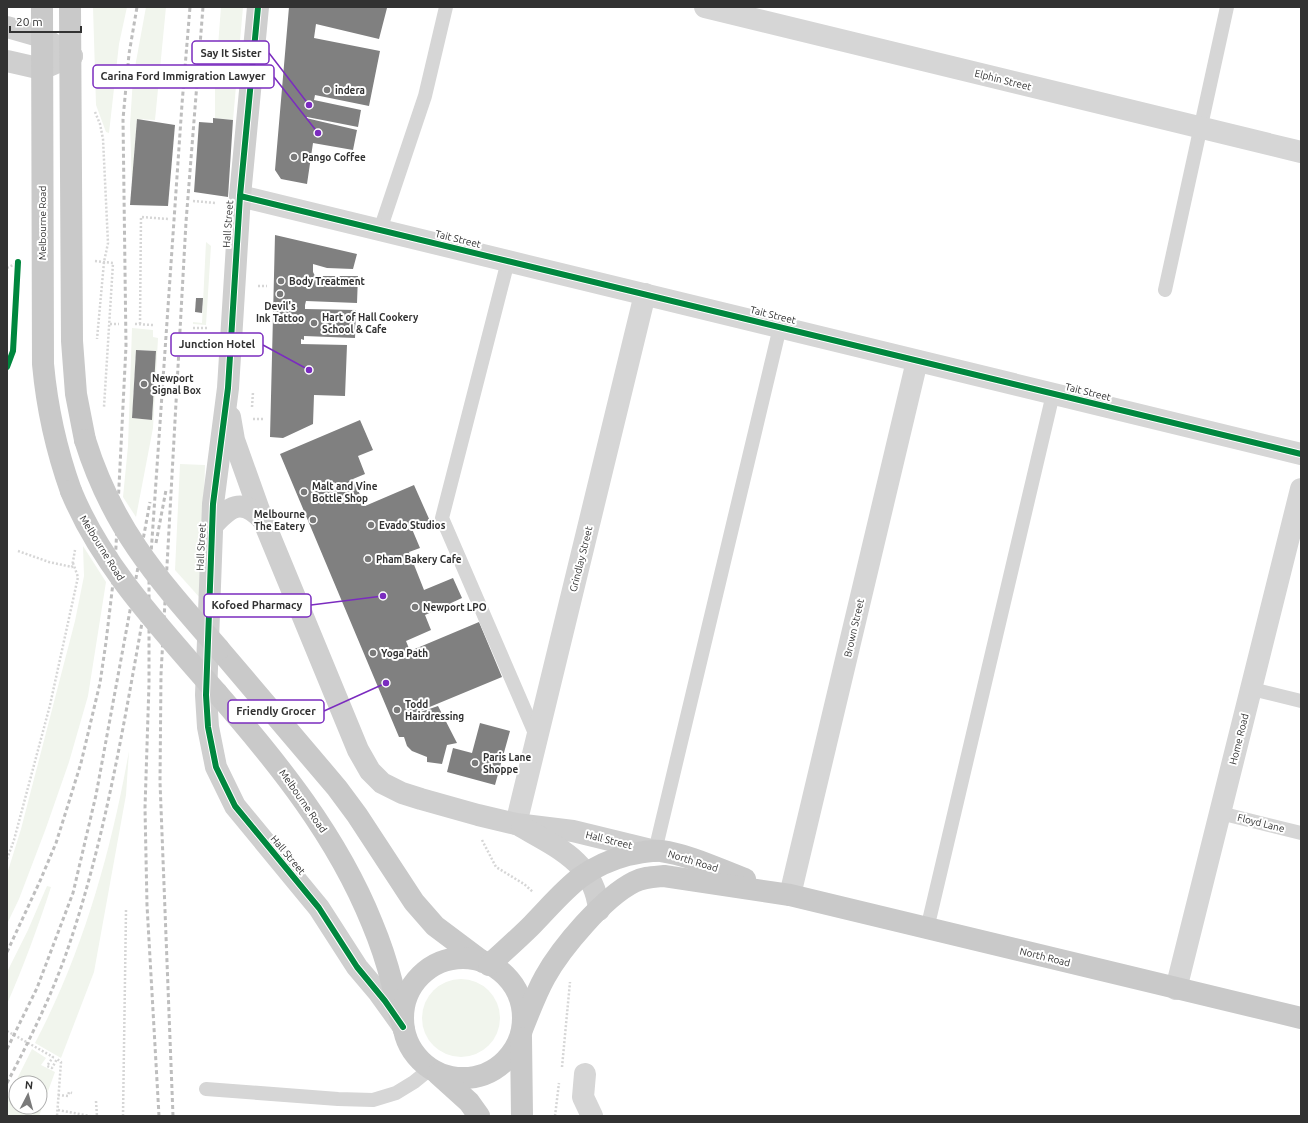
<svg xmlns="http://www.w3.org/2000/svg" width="1308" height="1123" font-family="Ubuntu,sans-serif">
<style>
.green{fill:#f1f5ed;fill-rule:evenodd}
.building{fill:#808080}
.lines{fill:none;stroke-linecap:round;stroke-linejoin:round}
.path{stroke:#d6d6d6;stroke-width:2.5;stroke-dasharray:2 2;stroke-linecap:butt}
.lane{stroke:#d6d6d6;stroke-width:14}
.street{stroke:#d6d6d6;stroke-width:22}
.secondary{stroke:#cfcfcf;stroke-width:22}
.primary{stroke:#c9c9c9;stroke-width:22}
.rail{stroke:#bebebe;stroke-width:3;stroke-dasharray:4 3;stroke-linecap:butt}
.primary-bridge{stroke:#c9c9c9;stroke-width:22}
.cycleway-casing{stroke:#fff;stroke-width:8}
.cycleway{stroke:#00873e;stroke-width:6}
.poi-dot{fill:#7a7a7a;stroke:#fff;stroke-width:1.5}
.labels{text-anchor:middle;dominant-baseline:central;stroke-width:4;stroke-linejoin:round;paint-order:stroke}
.street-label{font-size:10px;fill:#323232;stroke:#fff}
.poi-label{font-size:10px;font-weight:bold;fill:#323232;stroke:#fff;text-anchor:start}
.leader{fill:none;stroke:#7b2cbf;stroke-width:1.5}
.callout-dot{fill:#7b2cbf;stroke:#fff;stroke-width:1.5}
.callout{fill:#fff;stroke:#7b2cbf;stroke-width:1.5}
.callout-label{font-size:11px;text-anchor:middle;font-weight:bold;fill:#323232}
</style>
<rect width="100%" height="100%" fill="#fff"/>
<g class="green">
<path d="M93 7H127L119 44 109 133 106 132 96 105Z"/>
<path d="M146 7H166L155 120 137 119 132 186 130 125 133 78Z"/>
<path d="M221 7H243L233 120 215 118V85Z"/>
<path d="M206 242 211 246 206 325 193 324V322L202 323Z"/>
<path d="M132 328 153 330V337L158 338 153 428 136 517 123 497 128 446ZM136 350 156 351 152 420 132 418Z"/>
<path d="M180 464 205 465 201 599 175 570Z"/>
<path d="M83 546 106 582 88 696 69 762 46 828 19 899 7 924V874L21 829 75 621 84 576Z"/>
<path d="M129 751 126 795 94 972 61 1058 35 1043C83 952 111 852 129 751Z"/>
<path d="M47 886 51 887C38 927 24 965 7 1004V972L28 930Z"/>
<circle cx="461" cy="1018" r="39"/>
<path d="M32 1049 46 1058 41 1065 55 1072 39 1116H7V1099ZM16 1083H40V1107H16Z"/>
</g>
<g class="building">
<path d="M289 7 387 8 379 39 316 24 314 38 380 51 369 106 315 95 314 100 361 110 358 127 307 117 306 118 357 130 353 150 313 143 307 184 281 179 275 170Z"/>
<path d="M213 118 233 120 228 197 194 192 199 122 213 123Z"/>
<path d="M137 119 175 125 168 206 130 205Z"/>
<path d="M275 235 357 254 353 269 327 268 313 264V272L315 276H358L357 303 306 301 305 305V309L356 310 355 338 304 336V340L301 339V344L347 345 345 396 314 395 313 424 283 438 270 437Z"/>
<path d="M196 298H203L202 313 195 312Z"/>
<path d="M136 350 156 351 152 420 132 418Z"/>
<path d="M360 420 373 450 358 456 365 474 353 479 365 506 414 485 430 521 412 529 420 548 409 552 424 590 453 578 462 598 425 615 431 630 406 641 410 651 479 622 502 677 403 718 438 706 457 743 447 745 442 764 427 762V757L412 751 407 746 404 737H399L280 454Z"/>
<path d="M480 723 510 731 495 785 447 772 453 748 472 753Z"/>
</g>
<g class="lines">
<g class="path">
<path d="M95 112 100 124 103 139 108 243 104 262 97 339"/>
<path d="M193 201 216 203"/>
<path d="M95 261 113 263 104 407"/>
<path d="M7 268 19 262"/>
<path d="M258 286H267"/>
<path d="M110 324H119"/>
<path d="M135 324 153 325"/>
<path d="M140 324 141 217 168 219"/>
<path d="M193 328H209"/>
<path d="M252 407 253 392"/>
<path d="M253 419H265"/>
<path d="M18 551 49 562 72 567 75 550"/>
<path d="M482 840 496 867 524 884 533 892"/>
<path d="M7 859 14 840 50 705 78 577 73 563"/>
<path d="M7 1031 53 1057 47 1066 52 1068 57 1059 61 1062 57 1116"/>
<path d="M562 1067 570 982"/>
<path d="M58 1095 68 1096 69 1092 72 1093"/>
<path d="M96 1101 97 1116"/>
<path d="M58 1110 90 1116"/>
<path d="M123 1116 126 910"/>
<path d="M555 1116 559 1083"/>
</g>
<g class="lane">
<path d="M380 230 425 96 446 7"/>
<path d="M508 261 442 518 537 738"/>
<path d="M1165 290 1227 7"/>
<path d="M1252 689 1301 701"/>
<path d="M1220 813 1301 833"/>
<path d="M655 851 780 327"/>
<path d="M927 929 1053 394"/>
<path d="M206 1089 338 1099 373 1100 396 1093 414 1082 430 1069"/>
</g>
<g class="street">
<path d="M705 7 1301 152"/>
<path d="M240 196 1301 454"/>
<path d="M516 824 645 294"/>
<path d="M790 895 917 361"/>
<path d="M1176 989 1301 489"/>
<path d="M585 1074 583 1097 592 1116"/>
</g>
<g class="secondary">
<path d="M258 7 240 196 228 388 213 504 206 695 208 727 216 767 235 806 319 908 357 967 379 993 402 1025"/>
<path d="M7 27 42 37 72 56"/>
<path d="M7 61 42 69 72 56"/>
<path d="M230 417 234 440 259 510 358 750 370 771 382 783 402 793 421 799 478 815 516 824 573 831 655 851"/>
<path d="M212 526C229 507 241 497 262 519"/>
<path d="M522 827C559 848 595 864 599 910"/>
</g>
<g class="primary">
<path d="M42 7 43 364C47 408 56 449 71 491"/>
<path d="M70 7 72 341 76 394 85 440"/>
<path d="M219 649 337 788 357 815 414 902 435 926 483 962"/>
<path d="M217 693C278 763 337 836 372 923 380 942 387 963 392 983 396 998 399 1015 404 1030"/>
<circle cx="463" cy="1018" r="60"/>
<path d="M489 965C503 952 518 939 532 925 565 891 580 868 628 855 639 853 650 850 661 851 690 855 718 869 745 879"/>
<path d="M523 1027C530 1010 536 993 545 977 561 948 604 897 634 882 644 877 653 877 664 876L790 895 1301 1018"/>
<path d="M521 1038 522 1116"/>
<path d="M438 1074 469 1102 479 1116"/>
</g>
<g class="rail">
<path d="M156 543 166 490"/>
<path d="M7 952 40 881 56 843 68 805 81 763 100 683 106 642 115 566 126 346 123 119 129 54 137 7"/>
<path d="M7 1049 37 988 73 893 96 795 150 502"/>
<path d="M7 1083C29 1041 50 999 66 954 105 842 124 723 145 606"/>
<path d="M159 1116 147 905 145 808 149 684V583L182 104 190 7"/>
<path d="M173 1116 160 782 161 674 186 222 203 7"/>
</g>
<g class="primary-bridge">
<path d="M85 440C113 530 159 580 219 649"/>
<path d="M71 491C103 569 163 630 217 693"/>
</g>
<g class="cycleway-casing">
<g id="cycleway">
<path d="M258 7 240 196 228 388 213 504 206 695 208 727 216 767 235 806 319 908 357 967 385 1001 403 1027"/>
<path d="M240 196 1301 454"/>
<path d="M7 367 13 351 18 262"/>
</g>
</g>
<use href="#cycleway" class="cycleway"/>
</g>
<g class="poi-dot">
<circle cx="327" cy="90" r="4"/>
<circle cx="294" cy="157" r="4"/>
<circle cx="281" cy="281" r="4"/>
<circle cx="280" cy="294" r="4"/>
<circle cx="314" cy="323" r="4"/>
<circle cx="144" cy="384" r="4"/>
<circle cx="304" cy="492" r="4"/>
<circle cx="313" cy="520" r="4"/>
<circle cx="371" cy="525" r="4"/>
<circle cx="368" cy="559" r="4"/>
<circle cx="415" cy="607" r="4"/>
<circle cx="373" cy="653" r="4"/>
<circle cx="397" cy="710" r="4"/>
<circle cx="475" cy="763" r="4"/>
</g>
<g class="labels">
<g class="street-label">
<text transform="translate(1003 80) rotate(14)">Elphin Street</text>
<text transform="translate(42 223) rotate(-90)">Melbourne Road</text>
<text transform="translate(228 224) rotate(-86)">Hall Street</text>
<text transform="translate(458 239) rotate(14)">Tait Street</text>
<text transform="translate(773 315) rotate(14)">Tait Street</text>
<text transform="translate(1088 392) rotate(14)">Tait Street</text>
<text transform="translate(201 547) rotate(-87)">Hall Street</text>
<text transform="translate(102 548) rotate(58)">Melbourne Road</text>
<text transform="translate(581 559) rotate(-76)">Grindlay Street</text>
<text transform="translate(854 628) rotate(-77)">Brown Street</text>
<text transform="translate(1239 739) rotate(-76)">Home Road</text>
<text transform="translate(303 801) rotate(55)">Melbourne Road</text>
<text transform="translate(1261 823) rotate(14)">Floyd Lane</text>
<text transform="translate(609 840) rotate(14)">Hall Street</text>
<text transform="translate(288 855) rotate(50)">Hall Street</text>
<text transform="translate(693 861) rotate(17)">North Road</text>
<text transform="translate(1045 957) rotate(14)">North Road</text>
</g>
<g class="poi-label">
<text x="335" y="90">indera</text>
<text x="302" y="157">Pango Coffee</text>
<text x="289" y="281">Body Treatment</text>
<text x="280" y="306" text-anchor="middle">Devil's<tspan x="280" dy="12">Ink Tattoo</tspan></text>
<text x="322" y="317">Hart of Hall Cookery<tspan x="322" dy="12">School &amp; Cafe</tspan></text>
<text x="152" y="378">Newport<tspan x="152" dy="12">Signal Box</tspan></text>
<text x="312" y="486">Malt and Vine<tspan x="312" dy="12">Bottle Shop</tspan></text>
<text x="305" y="514" text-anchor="end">Melbourne<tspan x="305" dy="12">The Eatery</tspan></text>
<text x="379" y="525">Evado Studios</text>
<text x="376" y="559">Pham Bakery Cafe</text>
<text x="423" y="607">Newport LPO</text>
<text x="381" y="653">Yoga Path</text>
<text x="405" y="704">Todd<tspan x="405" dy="12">Hairdressing</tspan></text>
<text x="483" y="757">Paris Lane<tspan x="483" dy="12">Shoppe</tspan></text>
</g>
</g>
<path class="leader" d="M309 105L269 53M318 133L274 77M309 370L263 345M383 596L311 605M386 683L324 711"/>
<g class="callout-dot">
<circle cx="309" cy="105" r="4"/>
<circle cx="318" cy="133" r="4"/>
<circle cx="309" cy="370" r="4"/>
<circle cx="383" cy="596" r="4"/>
<circle cx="386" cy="683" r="4"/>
</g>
<g class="callout">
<rect x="192" y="41" width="77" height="23" rx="4"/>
<rect x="93" y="65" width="181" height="23" rx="4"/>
<rect x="171" y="333" width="92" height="23" rx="4"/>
<rect x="204" y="594" width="107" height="23" rx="4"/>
<rect x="228" y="700" width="96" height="23" rx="4"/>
</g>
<g class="callout-label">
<text x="231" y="57">Say It Sister</text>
<text x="183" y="80">Carina Ford Immigration Lawyer</text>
<text x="217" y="348">Junction Hotel</text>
<text x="257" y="609">Kofoed Pharmacy</text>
<text x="276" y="715">Friendly Grocer</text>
</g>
<rect width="1308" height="1123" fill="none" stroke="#323232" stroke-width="16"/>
<g transform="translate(28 1095) rotate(6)"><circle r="19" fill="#ffffff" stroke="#adadad"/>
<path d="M0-3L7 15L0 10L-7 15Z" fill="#7a7a7a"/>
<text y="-6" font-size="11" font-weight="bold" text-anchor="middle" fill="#323232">N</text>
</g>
<path d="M10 26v6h71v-6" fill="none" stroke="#323232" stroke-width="2"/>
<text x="16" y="26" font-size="12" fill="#323232" stroke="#ffffff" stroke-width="3" paint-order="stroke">20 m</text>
</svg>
